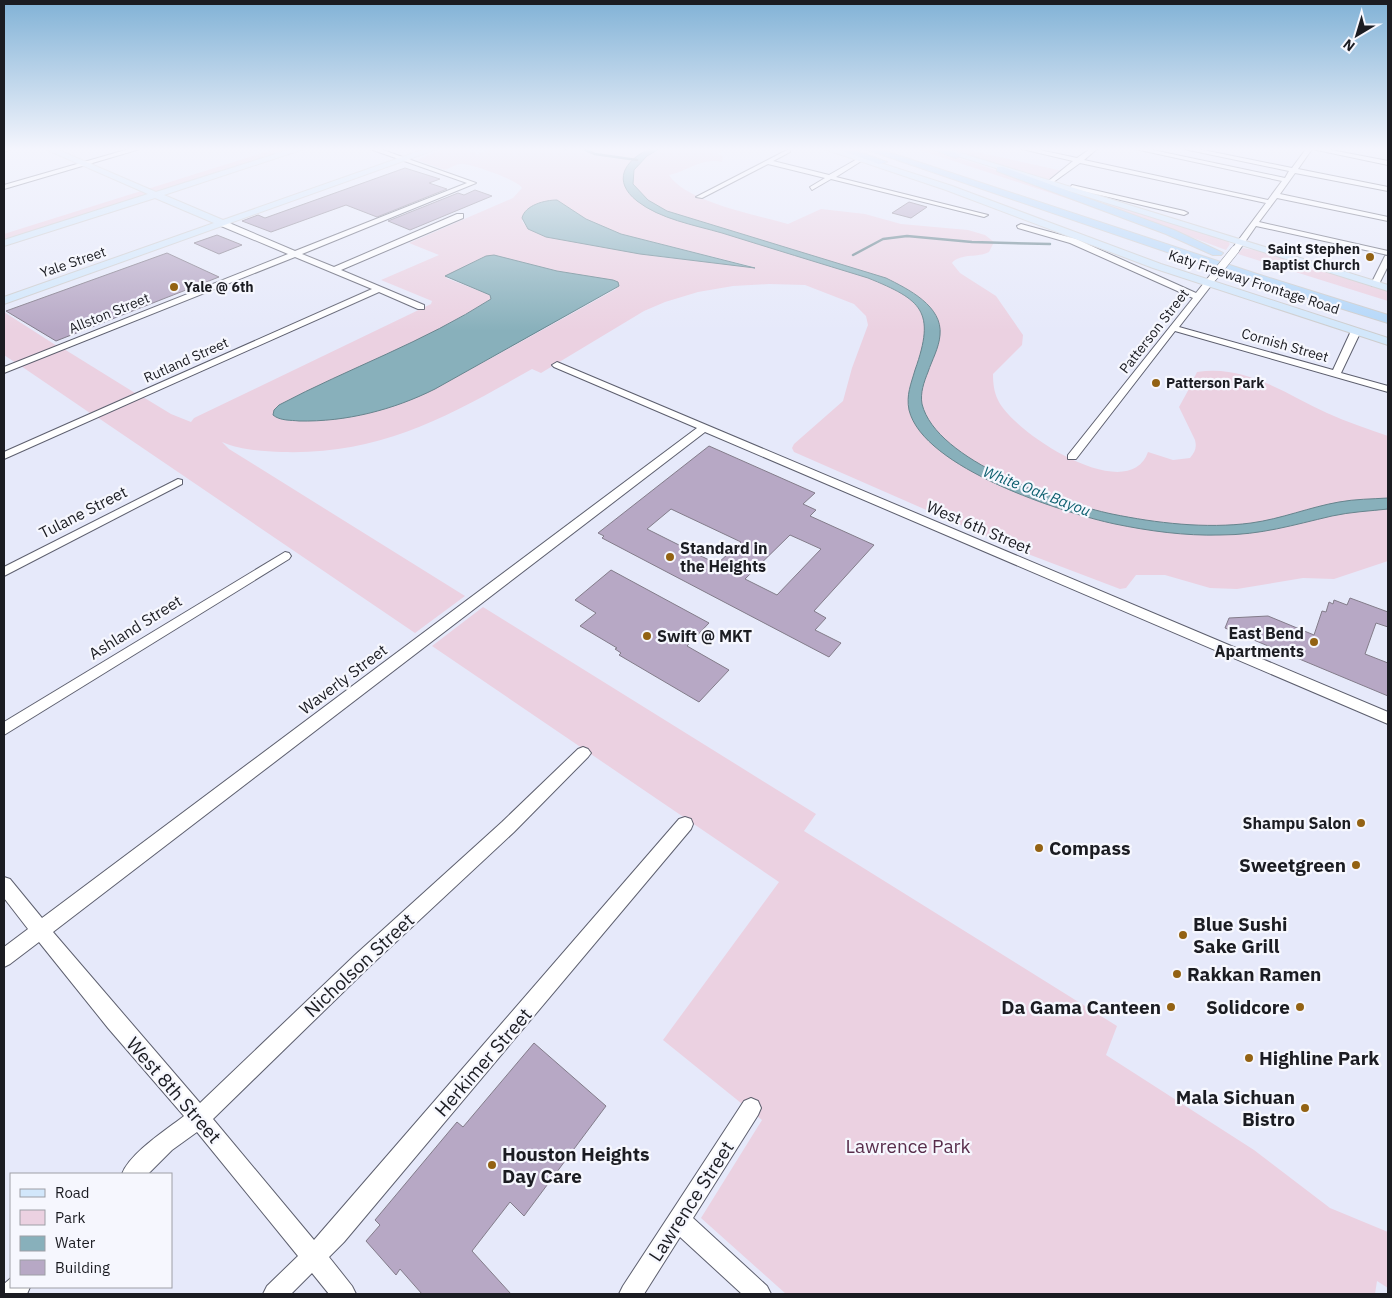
<svg xmlns="http://www.w3.org/2000/svg" width="1392" height="1298" font-family="'IBM Plex Sans',sans-serif">
<style>
.green{fill:#ebd1e1;fill-rule:evenodd}
.water{fill:#88b0bb;stroke:#67848d}
.lines{fill:none;stroke-linecap:round;stroke-linejoin:round}
.stream{stroke:#67848d;stroke-width:2.5}
.building{fill:#b7a8c5;stroke:#837c8a;fill-rule:evenodd}
.minor-casing{stroke:#5d5f6e;stroke-width:2}
.major-casing{stroke:#cdcdce;stroke-width:2}
.highway-casing{stroke:#cdcdce;stroke-width:2}
.minor{fill:#fff;fill-rule:evenodd}
.major{fill:#d2e7fb;fill-rule:evenodd}
.highway{fill:#b4d7f9;fill-rule:evenodd}
.minor-bridge-casing{stroke:#5d5f6e;stroke-width:9;stroke-linecap:butt}
.minor-bridge{stroke:#fff;stroke-width:8}
.poi-dot{fill:#936213;stroke:#f6f7fe;stroke-width:2}
.labels{text-anchor:middle;dominant-baseline:central;stroke-width:4.5;stroke-linejoin:round;paint-order:stroke}
.far-poi-label{font-size:14px;font-weight:bold;fill:#1b1c22;stroke:#f6f7fe;text-anchor:start}
.far-street-label{font-size:14px;fill:#1b1c22;stroke:#f6f7fe}
.far-water-label{font-size:15px;font-style:italic;fill:#0f6070;stroke:#f6f7fe}
.street-label{font-size:16px;fill:#1b1c22;stroke:#f6f7fe}
.poi-label{font-size:16px;font-weight:bold;fill:#1b1c22;stroke:#f6f7fe;text-anchor:start}
.near-poi-label{font-size:19px;font-weight:bold;fill:#1b1c22;stroke:#f6f7fe;text-anchor:start}
.near-street-label{font-size:19px;fill:#1b1c22;stroke:#f6f7fe}
.near-park-label{font-size:19px;fill:#582d4b;stroke:#f6f7fe}
</style>
<rect width="100%" height="100%" fill="#e6e9fa"/>
<g class="green">
<path d="M275 149H296L4 242V234Z"/>
<path d="M443 149H462L478 154 490 149H725L717 154 723 156 722 162C702 157 688 171 669 175 686 202 757 215 788 224L821 209 865 214 901 224 968 230 985 235 994 242 989 252C978 258 960 253 952 263L960 273 996 296 1023 335 1022 345 993 374C993 383 994 392 998 400 1014 434 1129 507 1148 452L1173 460 1190 458C1195 452 1197 448 1195 440L1179 407 1190 387H1194L1199 380 1194 378 1197 372C1245 364 1286 394 1327 413 1347 422 1368 429 1388 436V561L1334 579 1303 578 1237 589 1210 588 1165 575H1136L1126 588 1120 589 1020 551 794 452 792 448 794 444 843 401 852 368 868 325 866 316 854 304 805 285 769 284 733 286 698 292 665 302 644 311 541 373 532 369C449 416 381 455 282 452 263 451 239 450 222 442L229 449 465 596 415 633 97 417 143 397 171 414 191 422 194 418 431 304 432 301 381 280 439 255 409 243 513 198 522 188C518 180 474 165 463 164 458 163 450 168 445 170L417 160ZM537 204 566 206 586 219 621 234 754 267 660 257 541 235 528 229 522 221 524 213ZM494 255 557 271 613 280 616 289C577 311 538 332 499 354 436 388 380 420 307 421 297 421 281 422 273 415L274 410 279 405C350 370 424 342 491 299L490 295 446 278Z"/>
<path d="M917 149H927L978 164 1084 201 1081 203Z"/>
<path d="M948 149H963L1063 171 1047 180Z"/>
<path d="M1105 203 1226 239 1230 244 1226 250 1103 204Z"/>
<path d="M1243 248 1265 252 1388 291V301L1238 254Z"/>
<path d="M4 312 57 346 16 363 4 355Z"/>
<path d="M64 349 135 393 90 413 21 366Z"/>
<path d="M483 607 816 814 804 831 1117 1026 1106 1055 1254 1150 1330 1208 1388 1232V1288L1377 1281 1375 1294H786L701 1218 762 1120 663 1040 779 882 432 646Z"/>
</g>
<g class="water">
<path d="M649 149H659L647 156 634 170 633 184 648 200 667 211 886 278C908 289 943 306 940 335 939 348 932 360 928 372 924 382 920 393 922 404 936 461 1060 503 1112 514 1156 523 1206 529 1251 523 1281 519 1310 507 1339 502 1355 499 1372 499 1388 498V509C1370 511 1350 512 1332 516 1293 525 1261 535 1220 535 1185 536 1149 531 1115 524 1063 513 923 468 909 410 906 395 911 384 915 370 936 311 922 300 868 278 819 263 770 248 722 233 694 225 660 219 637 201 612 181 624 161 649 149Z"/>
<path d="M557 200 586 219 621 234 755 268 640 254 546 237 528 229 522 218C525 205 545 200 557 200Z"/>
<path d="M494 255 557 271 613 280 618 282 619 286 435 389C393 410 346 422 299 421 291 420 280 421 273 415L274 410 279 405C349 368 424 342 491 299L490 295 445 276 486 256Z"/>
</g>
<g class="lines">
<g class="stream">
<path d="M565 149H567"/>
<path d="M583 149 595 154 637 160"/>
<path d="M853 255 883 239 907 236 972 242 1050 244"/>
</g>
</g>
<g class="building">
<path d="M405 168 440 179 429 183 447 189 377 217 346 205 271 232 242 221 258 215 265 218Z"/>
<path d="M475 190 492 196 410 230 388 221 458 193 464 195Z"/>
<path d="M909 202 927 207 911 218 892 213Z"/>
<path d="M217 235 242 245 219 254 194 243Z"/>
<path d="M167 253 219 277 56 341 6 311Z"/>
<path d="M709 446 815 493 803 504 816 510 810 516 874 545 814 611 826 618 815 630 841 643 829 657 602 538 604 536 598 533ZM671 509 741 542 717 564 647 529ZM790 535 821 549 777 595 745 579Z"/>
<path d="M611 570 709 623 687 646 729 670 699 702 619 655 621 653 615 649 617 648 580 626 596 613 575 600Z"/>
<path d="M1350 598 1388 612V627L1376 623 1365 654 1388 663V696L1225 628 1229 618 1268 616 1314 635 1322 611 1326 612 1329 602 1333 604 1334 600 1347 605Z"/>
<path d="M534 1043 606 1106 524 1216 510 1202 472 1251 511 1294H422L400 1269 396 1275 366 1241 380 1225 375 1220 457 1122 463 1127Z"/>
</g>
<g class="lines">
<g class="minor-casing">
<g id="minor">
<path d="M4 149H11L4 152Z"/>
<path d="M129 149H140L4 189V185Z"/>
<path d="M370 149H380L476 183 302 254 334 267 457 214H463V218L341 270 424 305V309H418L379 292 4 459V452L372 289 295 257 4 373V367L288 254 221 226V222H227L295 251 467 183Z"/>
<path d="M789 149 790 152 773 161 829 175 859 158H863V160L836 177 988 215 984 217 831 179 812 190 810 187 825 178 768 164 702 198 696 197Z"/>
<path d="M1022 149H1035L1077 158 1090 149H1097L1084 160 1268 200 1282 181 1135 149H1148L1285 178 1289 171 1184 149H1198L1292 168 1306 149H1312L1298 169 1388 187V191L1295 173 1280 194 1388 217V221L1277 198 1259 222 1388 251V255L1256 226 1238 252H1232L1231 250 1266 203 1080 163 1048 186 1046 183 1073 161Z"/>
<path d="M1312 149H1326L1388 161V165Z"/>
<path d="M1072 185 1184 211 1188 213 1184 215 1070 188Z"/>
<path d="M1021 224 1076 239 1196 293 1211 274H1217V278L1179 327 1333 370 1351 331 1359 329 1361 331 1341 373 1388 386V392L1175 331 1076 459H1068V455L1193 298 1070 243 1018 228 1017 226Z"/>
<path d="M1385 256H1388V266L1378 286H1372L1371 284Z"/>
<path d="M557 362 1388 712V724L705 432 53 932 200 1103 355 955 502 822 578 749 583 747 588 749 591 753 588 757 514 832 369 967 213 1119 314 1240 679 819 685 817 691 819 693 824 691 829 344 1242 329 1257 352 1286 356 1294H329L312 1273 291 1294H263L267 1286 298 1256 197 1132 172 1150 148 1174H122C130 1153 166 1130 184 1116L108 1028 39 942 10 964 4 967V947L28 929 4 898V877L10 879 42 918 697 428 554 367 552 365Z"/>
<path d="M178 479 182 480V484L4 576V567Z"/>
<path d="M285 552 289 553 291 556 289 559 4 735V722Z"/>
<path d="M751 1098 758 1101 761 1108 758 1115 693 1218 767 1286 771 1294H742L680 1237 644 1294H619L623 1286 744 1101Z"/>
<path d="M11 1278V1287H30L27 1294H4V1284Z"/>
</g>
</g>
<g class="major-casing">
<g id="major">
<path d="M45 149H56L156 192 291 149H304L164 195 223 220 425 149H437L4 304V297L214 223 155 198 4 246V240L148 194Z"/>
<path d="M824 149H837L952 186 1161 264 1388 338V345L1153 268 946 190Z"/>
<path d="M935 149H948L1388 285V291Z"/>
</g>
</g>
<g class="highway-casing">
<g id="highway">
<path d="M837 149H851L887 162 879 164Z"/>
<path d="M865 149H879L1257 274 1388 315V323L1249 280Z"/>
<path d="M931 149H946L961 155 956 158Z"/>
<path d="M997 167H1003L1174 230 1223 253 1221 255H1213L1166 234 997 171Z"/>
</g>
</g>
<use href="#minor" class="minor"/>
<use href="#major" class="major"/>
<use href="#highway" class="highway"/>
<g class="minor-bridge-casing">
<path id="minor-bridge" d="M1214 276 1235 250"/>
</g>
<use href="#minor-bridge" class="minor-bridge"/>
</g>
<linearGradient id="sky" x2="0" y2="1"><stop stop-color="#81b2d6"/><stop offset="0.45" stop-color="#f4f5fd"/><stop offset="1" stop-color="#f4f5fd" stop-opacity="0"/></linearGradient>
<rect width="1392" height="331" fill="url(#sky)"/>
<g class="poi-dot">
<circle cx="1370" cy="257" r="5"/>
<circle cx="174" cy="287" r="5"/>
<circle cx="1156" cy="383" r="5"/>
<circle cx="670" cy="557" r="5"/>
<circle cx="647" cy="636" r="5"/>
<circle cx="1314" cy="642" r="5"/>
<circle cx="1361" cy="823" r="5"/>
<circle cx="1039" cy="848" r="5"/>
<circle cx="1356" cy="865" r="5"/>
<circle cx="1183" cy="935" r="5"/>
<circle cx="1177" cy="974" r="5"/>
<circle cx="1171" cy="1007" r="5"/>
<circle cx="1300" cy="1007" r="5"/>
<circle cx="1249" cy="1058" r="5"/>
<circle cx="1305" cy="1108" r="5"/>
<circle cx="492" cy="1165" r="5"/>
</g>
<g class="labels">
<g class="far-poi-label">
<text x="1360" y="249" text-anchor="end">Saint Stephen<tspan x="1360" dy="16">Baptist Church</tspan></text>
<text x="184" y="287">Yale @ 6th</text>
<text x="1166" y="383">Patterson Park</text>
</g>
<g class="far-street-label">
<text transform="translate(73 262) rotate(-19)">Yale Street</text>
<text transform="translate(1254 282) rotate(18)">Katy Freeway Frontage Road</text>
<text transform="translate(109 313) rotate(-22)">Allston Street</text>
<text transform="translate(1154 331) rotate(-52)">Patterson Street</text>
<text transform="translate(1285 345) rotate(16)">Cornish Street</text>
<text transform="translate(186 360) rotate(-24)">Rutland Street</text>
</g>
<g class="far-water-label">
<text transform="translate(1037 491) rotate(21)">White Oak Bayou</text>
</g>
<g class="street-label">
<text transform="translate(83 512) rotate(-27)">Tulane Street</text>
<text transform="translate(979 527) rotate(23)">West 6th Street</text>
<text transform="translate(135 627) rotate(-32)">Ashland Street</text>
<text transform="translate(343 679) rotate(-37)">Waverly Street</text>
</g>
<g class="poi-label">
<text x="680" y="548">Standard in<tspan x="680" dy="18">the Heights</tspan></text>
<text x="1304" y="633" text-anchor="end">East Bend<tspan x="1304" dy="18">Apartments</tspan></text>
<text x="657" y="636">Swift @ MKT</text>
<text x="1351" y="823" text-anchor="end">Shampu Salon</text>
</g>
<g class="near-poi-label">
<text x="1049" y="848">Compass</text>
<text x="1346" y="865" text-anchor="end">Sweetgreen</text>
<text x="1193" y="924">Blue Sushi<tspan x="1193" dy="22">Sake Grill</tspan></text>
<text x="1187" y="974">Rakkan Ramen</text>
<text x="1161" y="1007" text-anchor="end">Da Gama Canteen</text>
<text x="1290" y="1007" text-anchor="end">Solidcore</text>
<text x="1259" y="1058">Highline Park</text>
<text x="1295" y="1097" text-anchor="end">Mala Sichuan<tspan x="1295" dy="22">Bistro</tspan></text>
<text x="502" y="1154">Houston Heights<tspan x="502" dy="22">Day Care</tspan></text>
</g>
<g class="near-street-label">
<text transform="translate(359 965) rotate(-43)">Nicholson Street</text>
<text transform="translate(483 1062) rotate(-49)">Herkimer Street</text>
<text transform="translate(174 1090) rotate(49)">West 8th Street</text>
<text transform="translate(691 1201) rotate(-57)">Lawrence Street</text>
</g>
<g class="near-park-label">
<text x="908" y="1146">Lawrence Park</text>
</g>
</g>
<rect width="1392" height="1298" fill="none" stroke="#1b1c22" stroke-width="10"/>
<rect x="10" y="1173" width="162" height="115" fill="#f6f7fe" stroke="#9e9fa6"/>
<rect x="20" y="1189" width="25" height="8" fill="#d2e7fb" stroke="#9e9fa6"/>
<text x="55" y="1198" font-size="15" fill="#1b1c22">Road</text>
<rect x="20" y="1210" width="25" height="15" fill="#ebd1e1" stroke="#9e9fa6"/>
<text x="55" y="1223" font-size="15" fill="#1b1c22">Park</text>
<rect x="20" y="1236" width="25" height="15" fill="#88b0bb" stroke="#9e9fa6"/>
<text x="55" y="1248" font-size="15" fill="#1b1c22">Water</text>
<rect x="20" y="1260" width="25" height="15" fill="#b7a8c5" stroke="#9e9fa6"/>
<text x="55" y="1273" font-size="15" fill="#1b1c22">Building</text>
<g transform="translate(1357 35) rotate(218)" stroke="#f6f7fe" stroke-width="4" paint-order="stroke">
<path d="M0-4L9 19L0 12L-9 19Z" fill="#1b1c22"/>
<text y="-8" font-size="14" font-weight="bold" text-anchor="middle" fill="#1b1c22">N</text>
</g>
</svg>
